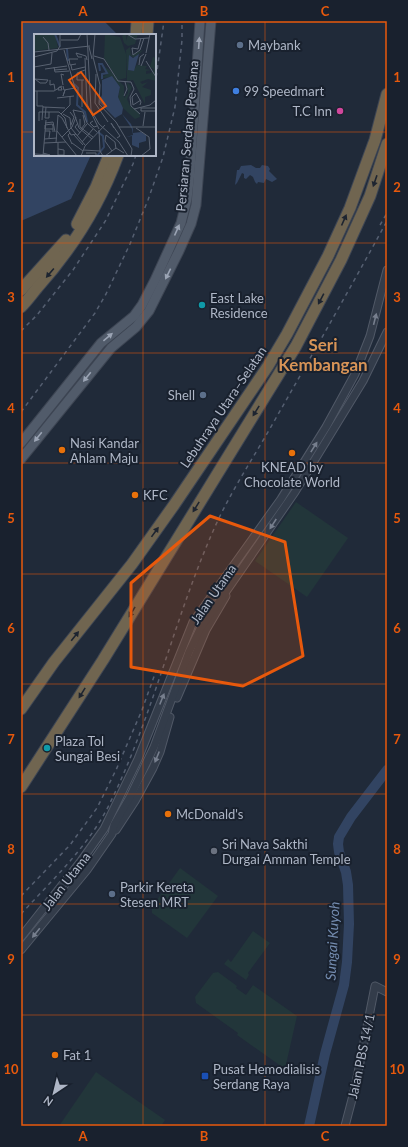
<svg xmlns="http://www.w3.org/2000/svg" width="408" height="1147" font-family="Lato,sans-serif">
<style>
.green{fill:#22363a}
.water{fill:#324462}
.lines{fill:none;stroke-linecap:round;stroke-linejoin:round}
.river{stroke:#324462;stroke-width:10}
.minor-casing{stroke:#515967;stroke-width:9}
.major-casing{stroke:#3d4553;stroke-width:11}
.highway-casing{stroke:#3e4654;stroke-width:13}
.minor{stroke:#333c4a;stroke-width:7}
.major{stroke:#515b6a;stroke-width:9}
.highway{stroke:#706550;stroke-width:11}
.rail{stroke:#555f71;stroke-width:1.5;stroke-dasharray:4 4;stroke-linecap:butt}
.oneway{fill:#9ba4b4}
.oneway2{fill:#1d2430}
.oneway3{fill:#777f8e}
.marked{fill:#e8590c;fill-opacity:0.2;stroke:#e8590c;stroke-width:3;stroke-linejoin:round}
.grid{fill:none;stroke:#e8590c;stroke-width:1;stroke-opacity:0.55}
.service-dot{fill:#5c6f8a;stroke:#19212e;stroke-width:1.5}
.shop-dot{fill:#3f7fe0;stroke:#19212e;stroke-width:1.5}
.hotel-dot{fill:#d1479c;stroke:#19212e;stroke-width:1.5}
.culture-dot{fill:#0f9aa8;stroke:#19212e;stroke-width:1.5}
.food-dot{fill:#e8710a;stroke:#19212e;stroke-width:1.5}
.worship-dot{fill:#6b7280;stroke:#19212e;stroke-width:1.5}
.transit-dot{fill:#1a4fb4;stroke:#19212e;stroke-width:1.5}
.labels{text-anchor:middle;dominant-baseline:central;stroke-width:4;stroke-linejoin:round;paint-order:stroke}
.poi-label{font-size:13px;fill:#aeb6c6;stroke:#19212e;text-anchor:start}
.street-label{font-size:13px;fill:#aeb6c6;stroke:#19212e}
.water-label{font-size:14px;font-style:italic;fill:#748cb0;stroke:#19212e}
.district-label{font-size:17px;font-weight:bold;fill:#d89457;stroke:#19212e}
.inset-river{fill:none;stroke:#324462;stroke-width:2}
.inset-road{fill:none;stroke:#596271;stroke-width:1}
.view{fill:#e8590c;fill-opacity:0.15;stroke:#e8590c;stroke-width:2}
.inset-edge{fill:none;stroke:#aeb6c6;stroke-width:2}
.neatline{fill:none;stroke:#e8590c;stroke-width:1.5}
.grid-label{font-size:13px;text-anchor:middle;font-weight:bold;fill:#e8590c}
</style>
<rect width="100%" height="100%" fill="#202a39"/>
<g class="green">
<path d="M296 502 348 538 307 597 255 561Z"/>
<path d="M180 868 218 896 187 938 152 913V907Z"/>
<path d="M253 931 270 943 248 973 249 975 246 980 224 964 228 959 231 962Z"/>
<path d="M218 972 237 986 236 988 246 995 253 985 297 1016 285 1069 237 1035 238 1033 196 1003 195 997 213 973Z"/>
<path d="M96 1072 165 1120 161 1126H59Z"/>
</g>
<g class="water">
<path d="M21 21H104L118 35H35V155H91L71 199 21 221Z"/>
<path d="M251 165 256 168H260L262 165 268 166 270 169 269 171 277 179 272 182 266 179 264 183 258 182 257 184 255 182 253 177 250 175 246 179 244 178V174L242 173 237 183 235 185 237 170H239L241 166Z"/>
</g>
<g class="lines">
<path class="river" d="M309 1126 325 1054 344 985 347 962 349 924 348 885 346 872 339 852 338 844 339 837 351 817 387 770"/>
<g class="minor-casing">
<g id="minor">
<path d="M177 698 206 630 226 596"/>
<path d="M116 830 135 801 153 768 160 752 170 717"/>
<path d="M21 937 81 861 104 829 138 759 193 622 281 499 326 427 355 374 370 336 387 270"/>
<path d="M21 950 87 870 112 834 114 825 130 797 154 747 189 652 200 629 295 492 363 381 387 332"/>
<path d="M345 1126 355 1088 375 986 387 992"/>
</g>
</g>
<g class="major-casing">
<g id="major">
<path d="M21 443 101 343 134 316 142 305 155 280 181 223 187 199 190 172 200 21"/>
<path d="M21 459 111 348 136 327 149 311 179 251 191 224 196 205 211 21"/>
</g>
</g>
<g class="highway-casing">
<g id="highway">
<path d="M136 35 137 21"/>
<path d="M147 35 148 21"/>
<path d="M77 224 96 187 109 155"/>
<path d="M21 290 66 240"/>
<path d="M21 307C27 301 32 294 37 288 72 249 100 204 118 155"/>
<path d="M21 709 54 662 132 564 174 505 268 366 287 334 328 256 350 208 375 140 387 94"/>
<path d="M21 787 103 660 296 346 341 260 370 196 387 144"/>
</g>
</g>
<use href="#minor" class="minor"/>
<use href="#major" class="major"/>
<use href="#highway" class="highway"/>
<g class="rail">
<path d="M155 85 164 21"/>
<path d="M380 225 387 213"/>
<path d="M21 331 37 315 73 270 106 220 133 164 136 155"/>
<path d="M21 412 95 313 106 294 130 244 148 200 163 157 175 107 182 40V21"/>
<path d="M21 896 70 845 97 808 116 770 142 710 156 671"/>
<path d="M21 914C53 879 89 846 110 803 155 712 176 610 219 518 236 483 257 452 276 418 313 353 351 287 387 221"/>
</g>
</g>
<defs><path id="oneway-solid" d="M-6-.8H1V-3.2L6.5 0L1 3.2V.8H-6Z"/></defs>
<g class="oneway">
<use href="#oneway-solid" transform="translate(199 43) rotate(-86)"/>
<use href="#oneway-solid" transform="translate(177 230) rotate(-66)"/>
<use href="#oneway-solid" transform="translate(168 274) rotate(116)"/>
<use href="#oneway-solid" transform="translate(108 337) rotate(-40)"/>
<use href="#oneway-solid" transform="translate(87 377) rotate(129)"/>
<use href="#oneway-solid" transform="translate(38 437) rotate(129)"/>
</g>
<g class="oneway2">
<use href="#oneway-solid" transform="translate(375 181) rotate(109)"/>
<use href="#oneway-solid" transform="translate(344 220) rotate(-66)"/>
<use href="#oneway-solid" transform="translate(50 273) rotate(130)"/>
<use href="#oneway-solid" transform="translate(321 299) rotate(118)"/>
<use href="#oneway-solid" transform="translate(256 411) rotate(122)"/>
<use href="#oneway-solid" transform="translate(196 507) rotate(122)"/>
<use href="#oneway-solid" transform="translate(155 532) rotate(-54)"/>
<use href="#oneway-solid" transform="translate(132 612) rotate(121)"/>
<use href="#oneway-solid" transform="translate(75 636) rotate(-51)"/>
<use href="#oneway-solid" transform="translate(82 693) rotate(122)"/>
</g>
<g class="oneway3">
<use href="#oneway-solid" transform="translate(375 319) rotate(-76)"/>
<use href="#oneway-solid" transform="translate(314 447) rotate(-58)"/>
<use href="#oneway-solid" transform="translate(273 524) rotate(123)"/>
<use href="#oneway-solid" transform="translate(162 699) rotate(-68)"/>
<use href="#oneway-solid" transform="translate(157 757) rotate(112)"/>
<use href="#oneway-solid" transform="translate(36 933) rotate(129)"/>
</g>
<path class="marked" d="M210 516 285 542 303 656 243 686 131 667V583Z"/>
<path class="grid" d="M143 21V35M265 21V1126M21 132H35M155 132H387M143 155V1126M21 243H387M21 353H387M21 463H387M21 574H387M21 684H387M21 794H387M21 904H387M21 1015H387"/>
<g class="service-dot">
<circle cx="240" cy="45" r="4"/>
<circle cx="203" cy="395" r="4"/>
<circle cx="112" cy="894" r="4"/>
</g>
<circle class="shop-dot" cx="236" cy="91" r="4"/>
<circle class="hotel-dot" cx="340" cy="111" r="4"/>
<g class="culture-dot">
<circle cx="202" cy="305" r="4"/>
<circle cx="47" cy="748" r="4"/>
</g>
<g class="food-dot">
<circle cx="62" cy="450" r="4"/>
<circle cx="292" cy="453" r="4"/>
<circle cx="135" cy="495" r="4"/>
<circle cx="168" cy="814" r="4"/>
<circle cx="55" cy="1055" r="4"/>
</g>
<circle class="worship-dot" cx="214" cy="851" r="4"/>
<rect class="transit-dot" x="201" y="1072" width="8" height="8" rx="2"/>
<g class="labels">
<g class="poi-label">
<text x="248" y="45">Maybank</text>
<text x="244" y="91">99 Speedmart</text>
<text x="332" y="111" text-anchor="end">T.C Inn</text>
<text x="210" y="298">East Lake<tspan x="210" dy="15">Residence</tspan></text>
<text x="195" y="395" text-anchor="end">Shell</text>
<text x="70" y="443">Nasi Kandar<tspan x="70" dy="15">Ahlam Maju</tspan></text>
<text x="292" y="467" text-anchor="middle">KNEAD by<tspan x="292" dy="15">Chocolate World</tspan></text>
<text x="143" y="495">KFC</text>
<text x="55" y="741">Plaza Tol<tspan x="55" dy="15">Sungai Besi</tspan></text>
<text x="176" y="814">McDonald's</text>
<text x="222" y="844">Sri Nava Sakthi<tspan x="222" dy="15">Durgai Amman Temple</tspan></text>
<text x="120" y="887">Parkir Kereta<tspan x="120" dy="15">Stesen MRT</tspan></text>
<text x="63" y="1055">Fat 1</text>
<text x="213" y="1069">Pusat Hemodialisis<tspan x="213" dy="15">Serdang Raya</tspan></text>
</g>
<g class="street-label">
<text transform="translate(187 136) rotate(-85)">Persiaran Serdang Perdana</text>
<text transform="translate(223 407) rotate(-56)">Lebuhraya Utara–Selatan</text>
<text transform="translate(213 594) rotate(-55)">Jalan Utama</text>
<text transform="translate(66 881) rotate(-52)">Jalan Utama</text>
<text transform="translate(361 1056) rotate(-78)">Jalan PBS 14/1</text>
</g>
<g class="water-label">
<text transform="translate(332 941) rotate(-87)">Sungai Kuyoh</text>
</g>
<g class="district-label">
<text x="323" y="344">Seri<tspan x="323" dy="20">Kembangan</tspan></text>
</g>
</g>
<g transform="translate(34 34)">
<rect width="122" height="122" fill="#202a39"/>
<path d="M0 0H21L24 14 0 17ZM71 0 86 3 92 20V44L84 46 90 52V64L94 59 93 48 98 53 93 65 96 72 105 78 106 83 101 85 89 74 84 64 86 53 79 43 69 44 67 47V41L70 42 74 39 69 32 76 36 84 46 70 24ZM92 0V7L94 0H104L101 10 94 12 90 9 88 2ZM96 13 97 21 109 16 101 24 95 21V36L99 37 103 31 113 32 111 35 117 36 112 37V40L117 39 120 35 116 33 119 23 122 24V47L114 45 106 48 108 50 114 48 108 53 117 56V61L111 63V70L99 46 93 47 92 16Z" fill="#22363a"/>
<path d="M105 20 100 37 94 36 95 21 99 24ZM78 42 86 53 84 63 89 74 88 80 97 90 99 95V99L107 98 112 101V107L105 109V114L98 111V102L92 103 99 101 98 95 88 80 81 84 65 68 68 61V46Z" fill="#324462"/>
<path class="inset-river" d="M21 0 26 13M33 15 34 27M66 37 65 30H68L73 39 68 40V45M40 50 44 54 43 71 51 78 53 88M63 122 70 113 69 102 64 98"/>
<path class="inset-road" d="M53 0 57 76 65 90 85 108 94 122M61 0 59 23 66 51 65 70 82 88 98 115 97 122M93 0 101 5 115 4M9 3 14 9 15 16M107 4 104 15 98 14 99 21 106 16 110 4M27 6H44L47 0M55 13 58 25M0 18 56 12M112 19 116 0M60 22 70 25 84 47 97 48 100 55 96 63 97 72 106 80M0 23 23 17 26 12V0M48 23H44L42 19 52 22 53 26M51 24 53 70 65 95M112 27 122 43M42 30 36 31 35 25H44M37 31 38 36 51 33M105 31 106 23 110 20M107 32 112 20M0 33 17 30 18 19M20 33 21 38 35 37M11 35 33 32M20 36 33 35M62 40 61 69 74 88M0 45 14 46M1 45 6 49H12L14 46M16 46V51L20 50 21 56M50 46H43V39L51 36M29 51 27 40 30 41M29 52 30 56 41 54 30 16M25 53H27L28 56H24ZM31 56 29 62 31 56M0 57H20L28 52M3 57V72H9L8 86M102 59 98 63 99 71 107 66M102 59 107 68 106 71M90 62 93 55 91 48M23 64 40 62M9 73 31 74M12 73 11 84H15V78M48 73V46M122 74H107V77H122M100 75 116 71 122 66M36 78 40 83 37 91M27 80 36 71V62M29 80 36 84 37 94M24 81 28 84 37 101 42 100M46 85V93L59 103M5 87V78H25L31 84 33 94M59 87 56 89 60 93 63 92M11 89 19 88 21 98M44 89 41 93 46 99M109 92 111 78M85 93H122M37 94 51 111M80 94 77 89 86 102 83 104M102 94 115 103 116 115 107 122M47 95 51 90 49 81M65 96 66 117M11 97H16L15 104M23 97 43 122M19 98V92L18 90 11 91V95H19M36 99 34 101 38 110M40 101 49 111M43 102 53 90M28 103 38 93 42 83M10 105 23 104M58 105 45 94 39 76 49 78 53 89 63 98M48 108 59 95M10 109 32 108M22 109 24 81M24 109V122M38 109 49 117M49 116 66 117 69 122M78 117 71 107 72 101 81 108 82 115M52 119H62V122M1 120 16 121 9 119M24 121H30V116L24 115M9 122 12 86M47 122 51 112 71 91M71 122 82 114 90 119"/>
<path class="view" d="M47 38 72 72 59 81 35 46Z"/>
<rect width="122" height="122" class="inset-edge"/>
</g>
<rect width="408" height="1147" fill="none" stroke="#19212e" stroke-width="44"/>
<g transform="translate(54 1093) rotate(215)" stroke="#19212e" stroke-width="3" paint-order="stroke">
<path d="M0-3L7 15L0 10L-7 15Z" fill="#aeb6c6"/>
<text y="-6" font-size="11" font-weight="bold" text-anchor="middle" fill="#aeb6c6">N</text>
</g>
<rect x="22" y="22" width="364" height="1103" class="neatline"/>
<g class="grid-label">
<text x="83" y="16">A</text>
<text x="204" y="16">B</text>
<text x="325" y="16">C</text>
<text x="11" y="82">1</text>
<text x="397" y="82">1</text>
<text x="11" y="192">2</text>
<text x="397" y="192">2</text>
<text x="11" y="302">3</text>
<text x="397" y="302">3</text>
<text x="11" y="413">4</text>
<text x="397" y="413">4</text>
<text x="11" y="523">5</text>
<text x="397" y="523">5</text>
<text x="11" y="633">6</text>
<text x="397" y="633">6</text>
<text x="11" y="744">7</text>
<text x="397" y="744">7</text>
<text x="11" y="854">8</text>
<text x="397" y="854">8</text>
<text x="11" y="964">9</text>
<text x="397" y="964">9</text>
<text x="11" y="1074">10</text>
<text x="397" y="1074">10</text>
<text x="83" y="1141">A</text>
<text x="204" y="1141">B</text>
<text x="325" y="1141">C</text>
</g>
</svg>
